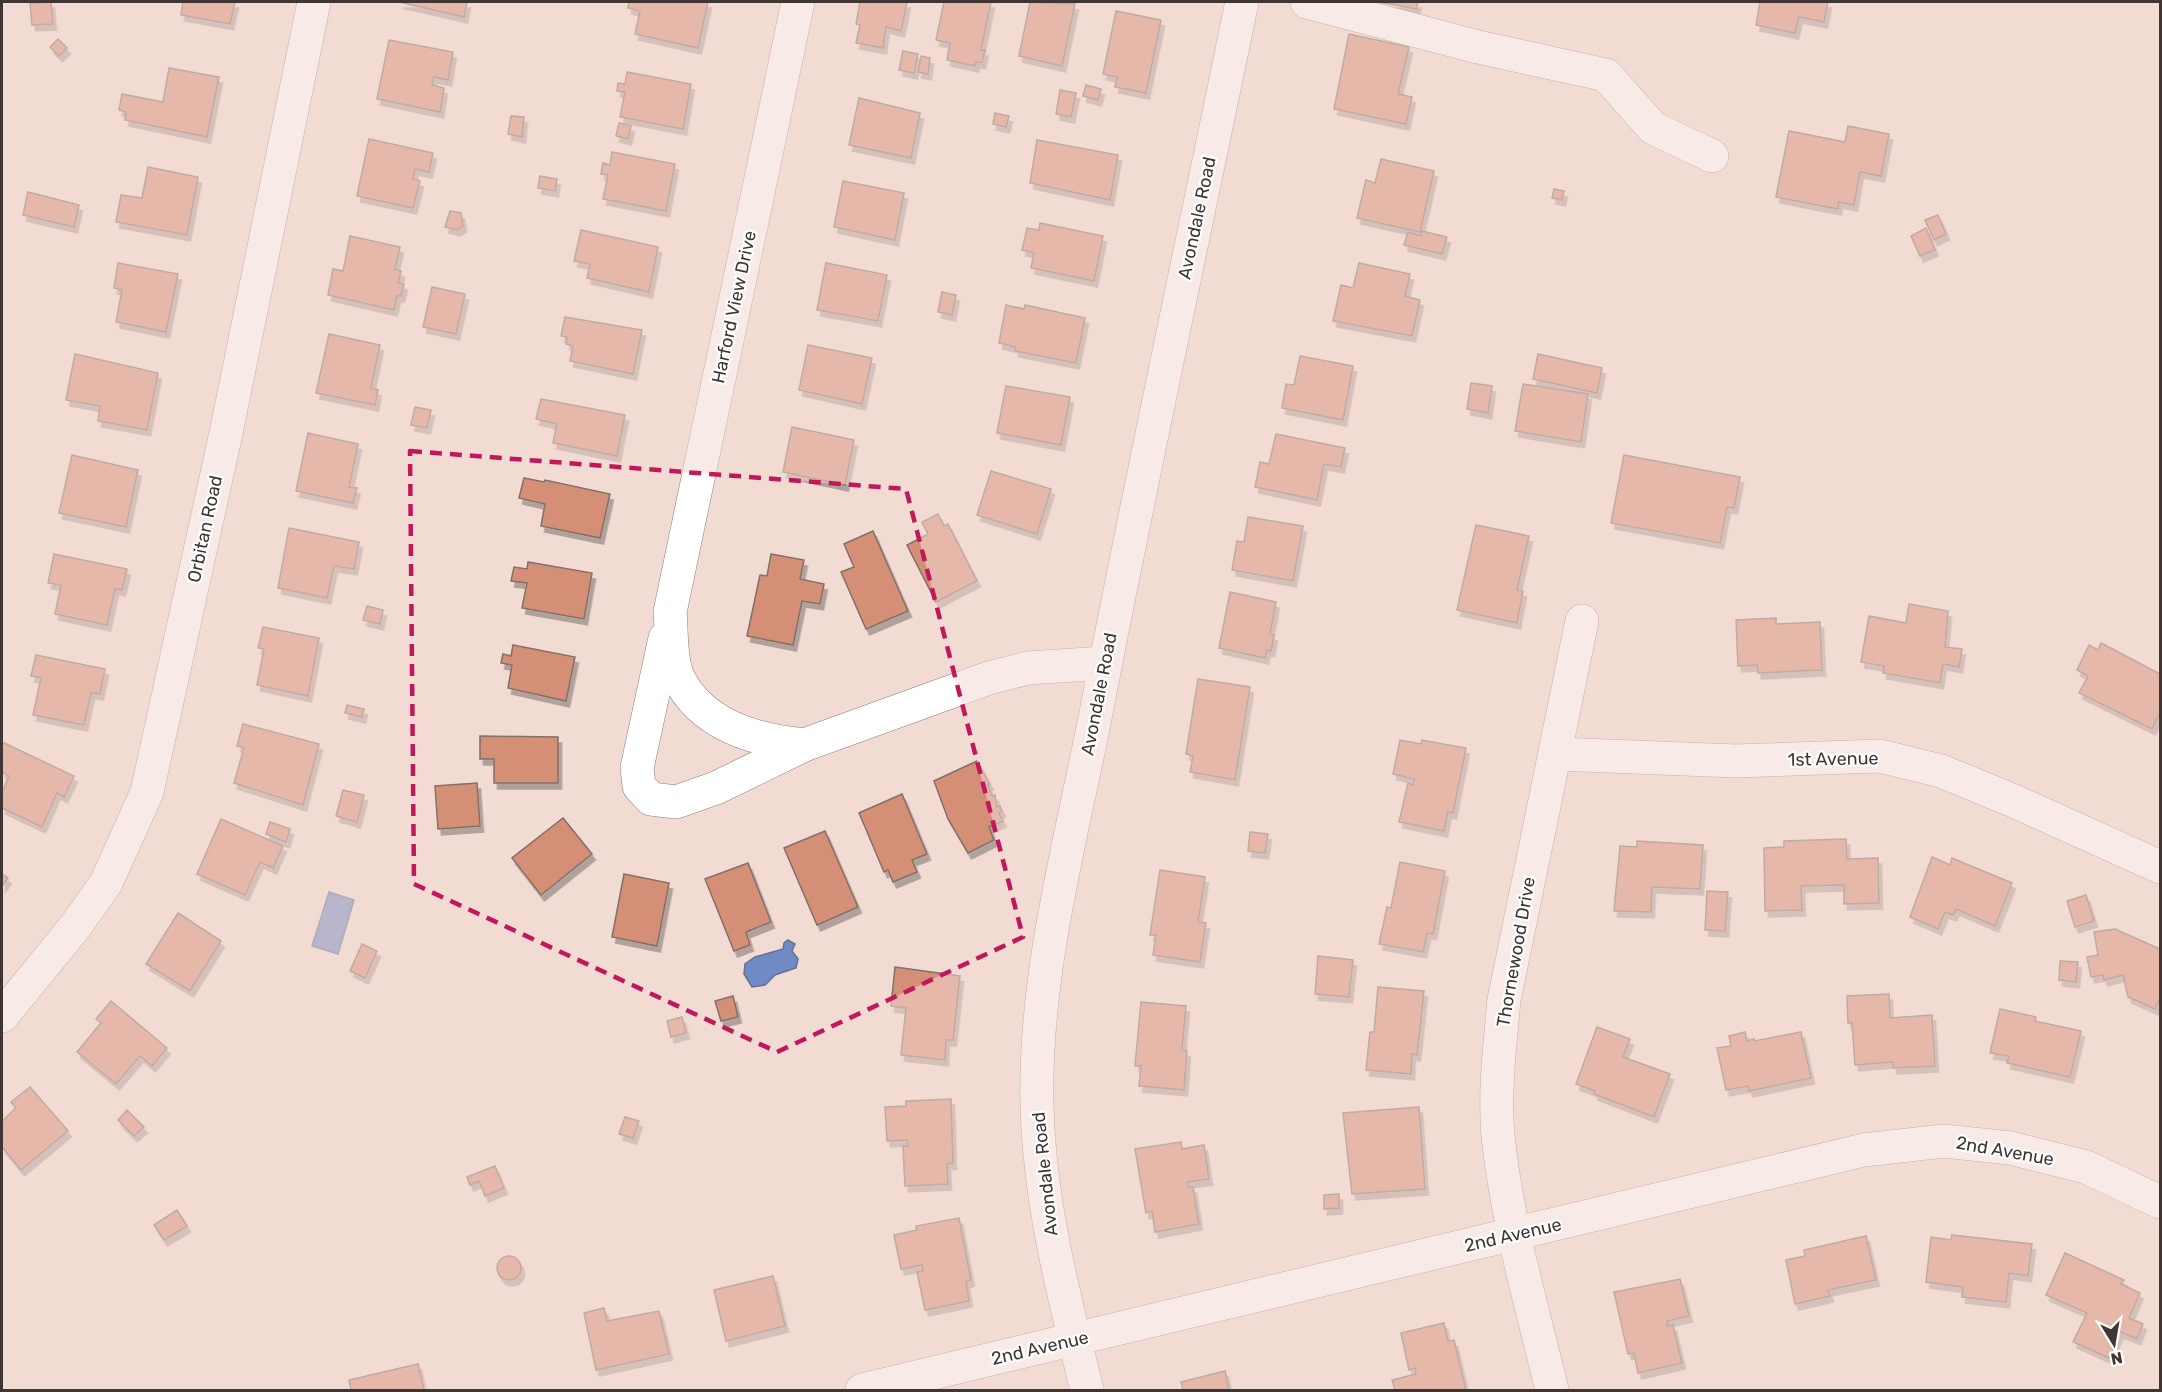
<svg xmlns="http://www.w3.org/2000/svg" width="2162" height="1392" font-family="Rubik,sans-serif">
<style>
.water{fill:#708ac3;stroke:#617198;stroke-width:1.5}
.building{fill:#d58f77;stroke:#836f68;stroke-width:1.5;filter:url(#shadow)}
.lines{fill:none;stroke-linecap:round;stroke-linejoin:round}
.minor-casing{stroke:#917c75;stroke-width:34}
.minor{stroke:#fff;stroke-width:33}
.marked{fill:none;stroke:#c2185b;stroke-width:4.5;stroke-dasharray:12 8;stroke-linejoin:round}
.labels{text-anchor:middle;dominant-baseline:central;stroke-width:4.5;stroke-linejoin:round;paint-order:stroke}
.street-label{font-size:18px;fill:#3f3633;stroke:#fff}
</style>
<defs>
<filter id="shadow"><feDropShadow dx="3.5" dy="6" stdDeviation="0" flood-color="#0004"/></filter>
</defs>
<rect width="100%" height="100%" fill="#f2dbd3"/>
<g class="water">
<path d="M329 892 354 900 338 954 312 946Z"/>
<path d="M788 940 795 944 792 951 798 959 796 968 775 975 765 985 752 987 744 974 745 964 755 957 783 949 784 943Z"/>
</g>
<g class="building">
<path d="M51 2 53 24 32 25 30 3Z"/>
<path d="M183 2H235L230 24 181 15Z"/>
<path d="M399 2H467L464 17Z"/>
<path d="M629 2H708L698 48 635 34 640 11 628 8Z"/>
<path d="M860 2H907L901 31 886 27 883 48 856 43 860 25 856 24Z"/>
<path d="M944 2H991L981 50H985L982 63 976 62 975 66 947 60 950 43 936 40Z"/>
<path d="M1030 2 1075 4 1062 66 1019 56Z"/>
<path d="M1379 2H1418L1416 9Z"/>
<path d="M1760 2H1828L1824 22 1799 17 1795 33 1756 25Z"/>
<path d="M1116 11 1161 20 1146 93 1115 87 1117 77 1103 74Z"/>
<path d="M1349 34 1409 47 1398 94 1412 97 1406 124 1334 109Z"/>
<path d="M58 39 67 48 59 56 50 47Z"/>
<path d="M389 40 453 52 448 80 434 77 432 85 444 88 440 112 377 99Z"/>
<path d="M903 51 918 54 914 73 899 70Z"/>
<path d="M921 56 930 58 928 74 918 72Z"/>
<path d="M169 68 219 77 207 137 125 120 126 112 119 110 122 94 163 102Z"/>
<path d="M627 72 691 84 683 129 620 117 625 92 617 91 618 83 625 84Z"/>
<path d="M1086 85 1101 89 1098 100 1083 96Z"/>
<path d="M1060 90 1076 93 1071 117 1056 114Z"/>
<path d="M859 98 920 113 911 158 849 145Z"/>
<path d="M995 113 1009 116 1006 127 993 124Z"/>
<path d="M511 116 524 117 522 137 508 134Z"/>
<path d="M619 123 631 126 628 139 616 136Z"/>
<path d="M1848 126 1889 134 1881 176 1860 172 1854 205 1839 202 1838 209 1776 197 1789 131 1845 142Z"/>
<path d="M369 139 433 153 429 172 415 169 413 179 420 181 413 208 357 196Z"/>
<path d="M1037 140 1118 155 1110 200 1030 183Z"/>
<path d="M612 152 675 164 666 211 603 199 608 175 601 174 603 163 610 165Z"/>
<path d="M1381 159 1434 171 1420 232 1357 218 1366 180 1375 183Z"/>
<path d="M148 167 198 177 187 235 116 222 121 195 142 198Z"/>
<path d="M540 176 557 179 555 191 538 188Z"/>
<path d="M843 181 904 193 895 240 834 227Z"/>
<path d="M1554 189 1564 191 1562 200 1552 198Z"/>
<path d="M28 192 79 205 74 227 23 215Z"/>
<path d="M450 211 461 213 463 226 457 230 445 227Z"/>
<path d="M1938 215 1946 234 1934 240 1925 220Z"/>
<path d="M1040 223 1103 236 1094 281 1031 268 1034 253 1022 250 1027 228 1039 230Z"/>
<path d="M1926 228 1935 250 1920 256 1911 236Z"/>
<path d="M581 230 658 247 649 292 587 278 590 264 574 261Z"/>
<path d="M1422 231 1447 237 1442 254 1404 245 1408 232 1421 236Z"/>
<path d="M350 236 400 247 395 269 401 271 398 283 404 284 401 296H397L394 310 328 295 333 269 343 271Z"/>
<path d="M118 263 178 274 166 332 116 322 122 290 114 288Z"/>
<path d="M826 263 887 275 878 321 817 310Z"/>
<path d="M1359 263 1410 274 1405 296 1420 300 1412 336 1333 321 1341 285 1353 288Z"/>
<path d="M432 287 465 294 456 334 423 327Z"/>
<path d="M942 292 956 295 952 315 938 312Z"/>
<path d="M1006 305 1024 309 1025 305 1085 318 1076 363 1015 351V347L999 343Z"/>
<path d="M565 317 642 330 633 374 570 361 573 346 566 344 567 337 561 336Z"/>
<path d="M329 334 380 345 371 388 378 390 375 405 316 393Z"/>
<path d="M808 345 872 358 862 404 799 390Z"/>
<path d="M75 354 158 373 147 430 98 421 100 406 66 400Z"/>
<path d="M1538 354 1602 368 1597 393 1533 379Z"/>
<path d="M1300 356 1353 366 1343 420 1282 408 1286 384 1294 385Z"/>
<path d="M1471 383 1492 386 1488 413 1467 409Z"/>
<path d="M1523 384 1588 394 1581 442 1515 431Z"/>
<path d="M1006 386 1070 397 1061 445 997 433Z"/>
<path d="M541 399 625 415 617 456 553 443 557 424 536 419Z"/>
<path d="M415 407 431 410 427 428 411 425Z"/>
<path d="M792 427 854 440 845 485 783 472Z"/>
<path d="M308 433 358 444 349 487 357 488 353 503 296 491Z"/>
<path d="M1276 434 1345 448 1341 467 1324 464 1317 500 1255 487 1260 462 1269 464Z"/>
<path d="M72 455 138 470 126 527 59 513Z"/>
<path d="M1624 455 1740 477 1734 508 1727 507 1720 543 1611 523Z"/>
<path d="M991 471 1051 489 1037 534 977 515Z"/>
<path d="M524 478 544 482 545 480 610 494 600 538 541 526 545 504 519 498Z"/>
<path d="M938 514 944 526 948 524 977 581 936 602 907 545 928 534 922 522Z"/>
<path d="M1248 517 1303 526 1293 581 1232 570 1237 541 1244 542Z"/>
<path d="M1476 525 1529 536 1517 590 1523 591 1517 623 1457 610Z"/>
<path d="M289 528 359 542 354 569 334 566 327 598 278 588Z"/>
<path d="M873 531 908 611 866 629 841 572 854 567 844 544Z"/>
<path d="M54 554 127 569 122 590 115 589 107 625 55 614 61 585 48 583Z"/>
<path d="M771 554 804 560 800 579 824 584 820 604 802 601 793 645 747 636 760 575 767 576Z"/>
<path d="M528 562 592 573 584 619 522 608 527 583 511 581 514 567 527 569Z"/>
<path d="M1230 592 1276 602 1270 634 1274 635 1271 651 1267 650 1265 658 1219 648Z"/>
<path d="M1909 604 1948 611 1945 647 1962 649 1959 667 1943 664 1940 683 1883 673 1884 666 1861 662 1869 616 1906 623Z"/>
<path d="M367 606 383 610 380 624 363 620Z"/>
<path d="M1776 618V624L1820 622 1822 670 1758 673 1757 665 1738 666 1736 620Z"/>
<path d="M263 627 319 638 308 696 257 685 264 649 258 648Z"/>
<path d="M2101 643 2160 674V712L2152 729 2079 693 2088 676 2077 670 2089 645 2098 650Z"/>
<path d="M513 645 575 657 566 701 508 688 512 665 501 663 503 654 511 656Z"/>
<path d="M36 655 105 669 100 694 91 693 84 725 33 715 41 678 31 676Z"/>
<path d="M1198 679 1250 687 1235 780 1190 772 1193 756 1186 754Z"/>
<path d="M347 705 364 709 362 717 345 713Z"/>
<path d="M243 724 319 744 303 805 234 783 244 748 237 746Z"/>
<path d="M480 736 558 737V783H494V759H480Z"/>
<path d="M1400 740 1421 744 1422 740 1466 748 1453 813 1448 812 1444 831 1399 822 1408 783 1413 785 1414 779 1393 774Z"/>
<path d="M2 742 74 776 64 797 57 793 42 827 2 808V792L9 776 2 772Z"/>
<path d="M977 761 990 784 988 785 992 796 995 795 997 807 1000 806 1002 811 999 813 1003 821 989 827 994 840 968 853 948 819 934 781Z"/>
<path d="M477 783 480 826 438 829 435 786Z"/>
<path d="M343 790 364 795 357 822 336 816Z"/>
<path d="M902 794 927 854 912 860 917 872 893 882 888 870 884 872 859 813Z"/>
<path d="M563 818 592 854 541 895 512 858Z"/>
<path d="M221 819 283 846 273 868 260 862 245 895 197 874Z"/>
<path d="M270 822 290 829 286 842 266 834Z"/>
<path d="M825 831 858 907 817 925 784 848Z"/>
<path d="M1250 832 1268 834 1265 853 1248 851Z"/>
<path d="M1846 839 1847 859 1878 858 1879 903 1844 904V885L1801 886 1802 910 1765 911 1764 848 1784 847V841Z"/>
<path d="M1637 841 1703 845 1700 889 1652 887 1651 912 1614 911 1620 846 1637 847Z"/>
<path d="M1932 857 1950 865 1952 858 2012 883 1995 926 1956 909 1953 915 1945 912 1938 929 1910 917Z"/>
<path d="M1400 862 1445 871 1433 934 1427 933 1423 952 1379 944 1387 907 1391 908Z"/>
<path d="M748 863 771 922 746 932 750 945 734 951 705 879Z"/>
<path d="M1160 870 1205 877 1198 922 1206 923 1200 962 1153 955 1156 935H1150Z"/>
<path d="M2 874 8 878 2 886Z"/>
<path d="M624 874 669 883 657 946 612 937Z"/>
<path d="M1707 891 1728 892 1725 931 1705 930Z"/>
<path d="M2086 895 2094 921 2075 927 2067 901Z"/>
<path d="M178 913 221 941 190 991 146 964Z"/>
<path d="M2115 929 2160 949V998L2155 1009 2128 997 2123 975 2104 980 2103 975 2091 977 2087 957 2098 955 2094 932Z"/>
<path d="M362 944 377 951 365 978 350 971Z"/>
<path d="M1318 956 1353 960 1349 997 1315 994Z"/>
<path d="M2060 961 2078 962 2076 982 2059 980Z"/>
<path d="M895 967 960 976 953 1040H946L945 1060 901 1055 906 1008 891 1006Z"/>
<path d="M1378 987 1424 991 1417 1055 1412 1054 1411 1074 1366 1070 1370 1032H1374Z"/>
<path d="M1889 994 1890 1018 1932 1015 1935 1066 1893 1068V1062L1855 1065 1852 1023H1848L1847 996Z"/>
<path d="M733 996 738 1017 721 1021 715 1001Z"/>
<path d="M111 1001 167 1048 152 1066 140 1056 116 1084 77 1052 101 1023 96 1019Z"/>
<path d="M1141 1002 1186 1006 1182 1050 1187 1051 1184 1090 1139 1086 1141 1066H1135Z"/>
<path d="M2000 1009 2036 1017 2035 1021 2081 1031 2070 1077 2007 1063 2009 1056 1990 1053Z"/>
<path d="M682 1017 686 1033 671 1037 667 1021Z"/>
<path d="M1597 1027 1630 1039 1623 1057 1670 1074 1654 1117 1594 1094 1595 1091 1576 1084Z"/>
<path d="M1745 1032 1747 1041 1754 1039 1755 1041 1801 1032 1811 1078 1749 1091 1748 1086 1726 1090 1717 1048 1731 1046 1729 1036Z"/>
<path d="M30 1087 68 1131 21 1170 2 1147V1121L16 1108 11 1102Z"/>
<path d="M951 1099 953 1163 947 1164 948 1184 905 1186 903 1146H908L907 1140 887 1141 885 1107 906 1106V1101Z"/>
<path d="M1419 1107 1425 1189 1352 1194 1343 1113Z"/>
<path d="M127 1110 144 1127 134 1136 118 1120Z"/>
<path d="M625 1117 639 1121 633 1138 619 1134Z"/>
<path d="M1181 1142 1182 1149 1204 1145 1209 1179 1187 1182 1188 1187H1193L1199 1224 1155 1232 1152 1211 1146 1213 1135 1149Z"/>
<path d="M495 1166 504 1188 485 1196 479 1181 470 1185 467 1177Z"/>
<path d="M1339 1194V1208L1324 1209V1195Z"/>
<path d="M177 1210 187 1226 164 1240 154 1225Z"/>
<path d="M959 1218 971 1280 966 1282 969 1301 925 1310 917 1272 923 1271 922 1265 901 1269 894 1235 917 1230 916 1226Z"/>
<path d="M1952 1235 2032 1244 2028 1276 2009 1273 2006 1302 1962 1297 1963 1287 1926 1282 1931 1237 1951 1240Z"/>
<path d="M1866 1236 1876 1280 1828 1290 1830 1296 1795 1304 1786 1260 1805 1256 1804 1250Z"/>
<path d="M2065 1253 2124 1280 2121 1284 2140 1293 2129 1318 2143 1324 2137 1339 2120 1332 2109 1358 2073 1342 2087 1313 2046 1295Z"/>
<circle cx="509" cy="1268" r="12"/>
<path d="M773 1276 785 1326 726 1341 714 1290Z"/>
<path d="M1680 1279 1689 1316 1667 1321 1668 1326 1673 1325 1682 1363 1638 1373 1634 1353 1628 1354 1614 1292Z"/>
<path d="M604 1308 607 1321 659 1311 669 1354 596 1370 584 1313Z"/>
<path d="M1444 1323 1448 1341 1454 1340 1466 1390H1395L1392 1380 1416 1374 1415 1368 1409 1370 1401 1333Z"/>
<path d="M418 1364 424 1390H351L349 1380Z"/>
<path d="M1225 1371 1229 1390H1183L1181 1382Z"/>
</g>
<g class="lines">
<g class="minor-casing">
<g id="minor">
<path d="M798 2 670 612C672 632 670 659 678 677 702 726 755 740 804 745L989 678 1028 668 1105 663"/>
<path d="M1307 2 1478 47 1606 75 1653 128 1712 156"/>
<path d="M665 638 637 768 639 786 651 799 676 802 716 788 804 745"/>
<path d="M1556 754 1736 761 1880 756 1941 771 2014 801 2160 867"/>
<path d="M2 1016 74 928 106 883 147 792 226 433 314 2"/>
<path d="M862 1390 1864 1150 1944 1141 2010 1148 2086 1167 2160 1202"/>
<path d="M1087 1390C1064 1296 1039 1202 1037 1104 1034 974 1070 845 1095 718 1141 479 1193 240 1242 2"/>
<path d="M1552 1390C1532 1307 1507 1222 1498 1136 1494 1092 1500 1045 1504 1000L1582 621"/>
</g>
</g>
<use href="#minor" class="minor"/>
</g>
<path d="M0 0H2162V1392H0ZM410 451 906 489 1023 937 777 1052 414 884Z" fill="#f2dbd3" fill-opacity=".55" fill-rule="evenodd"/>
<path class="marked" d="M410 451 906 489 1023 937 777 1052 414 884Z"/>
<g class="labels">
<g class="street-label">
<text transform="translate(1197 218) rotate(-78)">Avondale Road</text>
<text transform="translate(734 307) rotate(-78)">Harford View Drive</text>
<text transform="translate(205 529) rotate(-78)">Orbitan Road</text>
<text transform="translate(1099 694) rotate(-79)">Avondale Road</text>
<text transform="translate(1833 759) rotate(-1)">1st Avenue</text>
<text transform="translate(1516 952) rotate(-80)">Thornewood Drive</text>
<text transform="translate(2005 1151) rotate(10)">2nd Avenue</text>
<text transform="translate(1045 1174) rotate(-96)">Avondale Road</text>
<text transform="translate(1513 1235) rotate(-13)">2nd Avenue</text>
<text transform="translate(1040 1348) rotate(-13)">2nd Avenue</text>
</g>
</g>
<rect width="2162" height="1392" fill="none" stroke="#3f3633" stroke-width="6"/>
<g transform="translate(2114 1344) rotate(169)" stroke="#ffffff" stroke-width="4.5" paint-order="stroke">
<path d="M0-4.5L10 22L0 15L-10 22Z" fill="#3f3633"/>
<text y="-9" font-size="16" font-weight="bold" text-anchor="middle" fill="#3f3633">N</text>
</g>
</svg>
